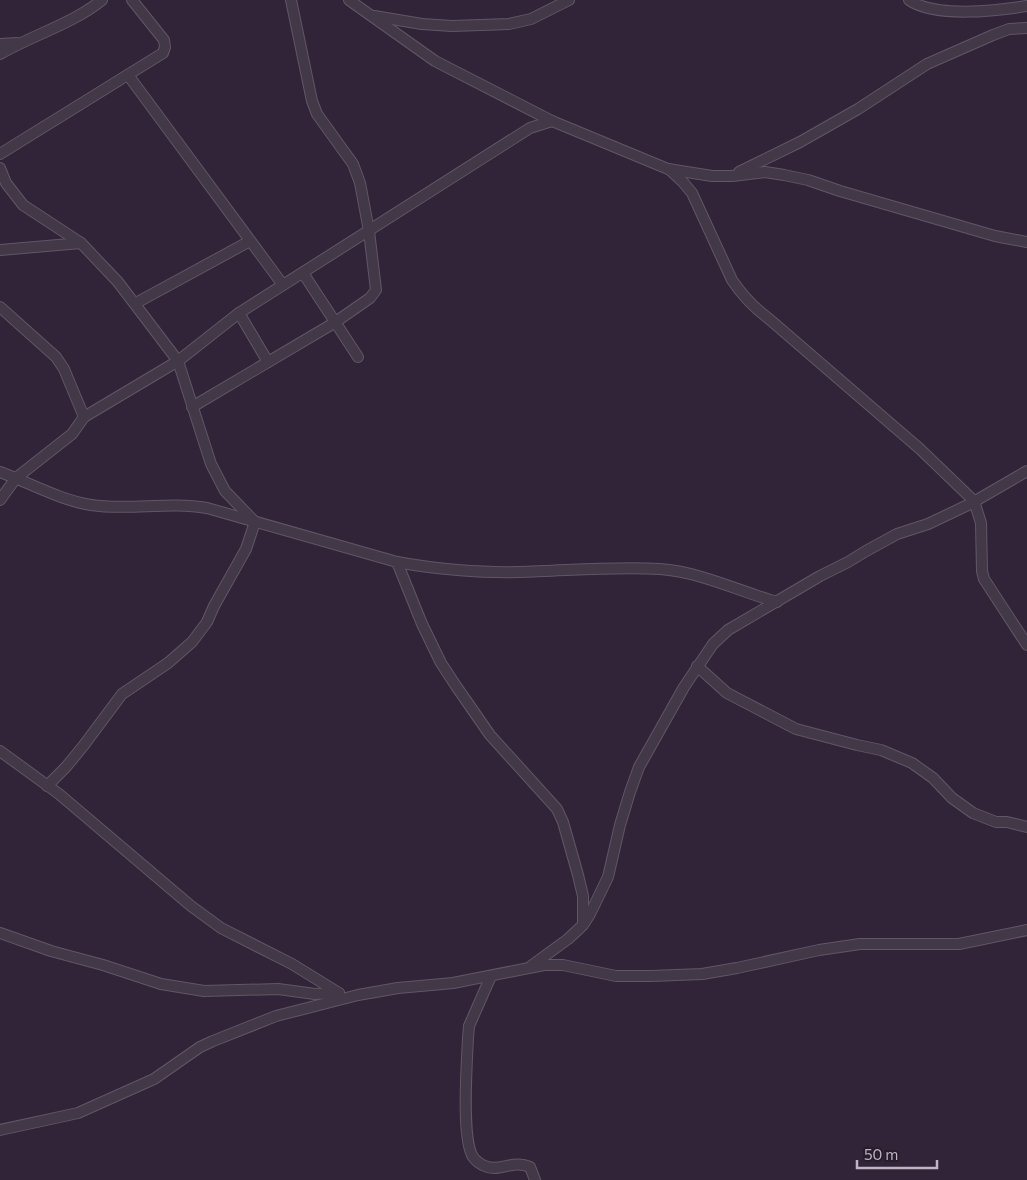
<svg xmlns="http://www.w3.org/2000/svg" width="1027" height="1180" font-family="Commissioner,sans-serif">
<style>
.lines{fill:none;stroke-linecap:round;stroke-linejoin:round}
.street-casing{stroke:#615666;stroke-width:12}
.street{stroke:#433848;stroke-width:10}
</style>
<rect width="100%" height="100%" fill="#322438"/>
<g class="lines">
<g class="street-casing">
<g id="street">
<path d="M349 0 435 61 552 121 668 169 712 176H732L765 172 784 175 808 180 840 191 995 236 1027 242"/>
<path d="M909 0C935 18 996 11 1027 6"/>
<path d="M374 16 422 24 452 26 509 24 531 19 569 0"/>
<path d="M0 44 17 43"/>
<path d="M0 54C33 35 72 24 102 0"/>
<path d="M128 75 283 285"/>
<path d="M0 154 163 53 165 47 164 40 132 0"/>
<path d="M0 168 6 183 23 205 81 243 118 282 178 361 211 464 225 491 255 522 246 549 214 606 207 622 192 642 168 663 122 694 84 745 66 767 47 786"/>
<path d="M669 169 682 181 692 193 732 280C742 295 753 307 768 318L920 449 974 501 981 523 982 571 984 579 1027 645"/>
<path d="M739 172 800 142 858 109 927 64 993 35 1009 29 1027 28"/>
<path d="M0 250 81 243"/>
<path d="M303 273 358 357"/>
<path d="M136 303 250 241"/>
<path d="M0 307 56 357 64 369 84 417"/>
<path d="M239 313 268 362"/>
<path d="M192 407 334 323 370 298 376 290 369 231 360 183 353 164 317 114 312 101 291 0"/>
<path d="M0 472C30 483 60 500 91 505 129 511 168 501 207 508L397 562C434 569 481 573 519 572 566 571 613 566 660 569 701 572 738 591 777 602"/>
<path d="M0 500 16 478 72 434 84 417 178 361 239 313 530 128 552 121"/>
<path d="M397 562 422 624 441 663 456 686 490 735 557 809 563 822 578 875 583 896V924"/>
<path d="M697 666 727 693 796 729 857 745 881 750 912 763 933 778 952 798 973 813 996 822H1007L1027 827"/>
<path d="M0 751 59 794 191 906 221 928 292 964 339 993"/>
<path d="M0 933 51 951 103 965 161 984 204 991 278 989 315 994 339 993"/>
<path d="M531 966 568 939 583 925 590 914 608 877 620 825 630 792 639 767 684 687 713 644 728 630 820 576 848 562 866 551 897 534 928 524 970 504 1027 471"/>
<path d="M491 976 469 1026 468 1038C467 1062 461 1138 473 1157 475 1160 481 1165 485 1166 498 1173 513 1159 530 1167L535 1180"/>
<path d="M0 1130 78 1113 154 1079 200 1047 213 1041 276 1016 358 995 398 988 453 983 544 965H563L616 976H651L702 974 737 968 819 950 860 944H959L1027 930"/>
</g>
</g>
<use href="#street" class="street"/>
</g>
<path d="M857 1160v8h80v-8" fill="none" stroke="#bfb3c4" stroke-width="2.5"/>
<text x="864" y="1160" font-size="15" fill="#bfb3c4" stroke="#281d2d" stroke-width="4" paint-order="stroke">50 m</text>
</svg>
